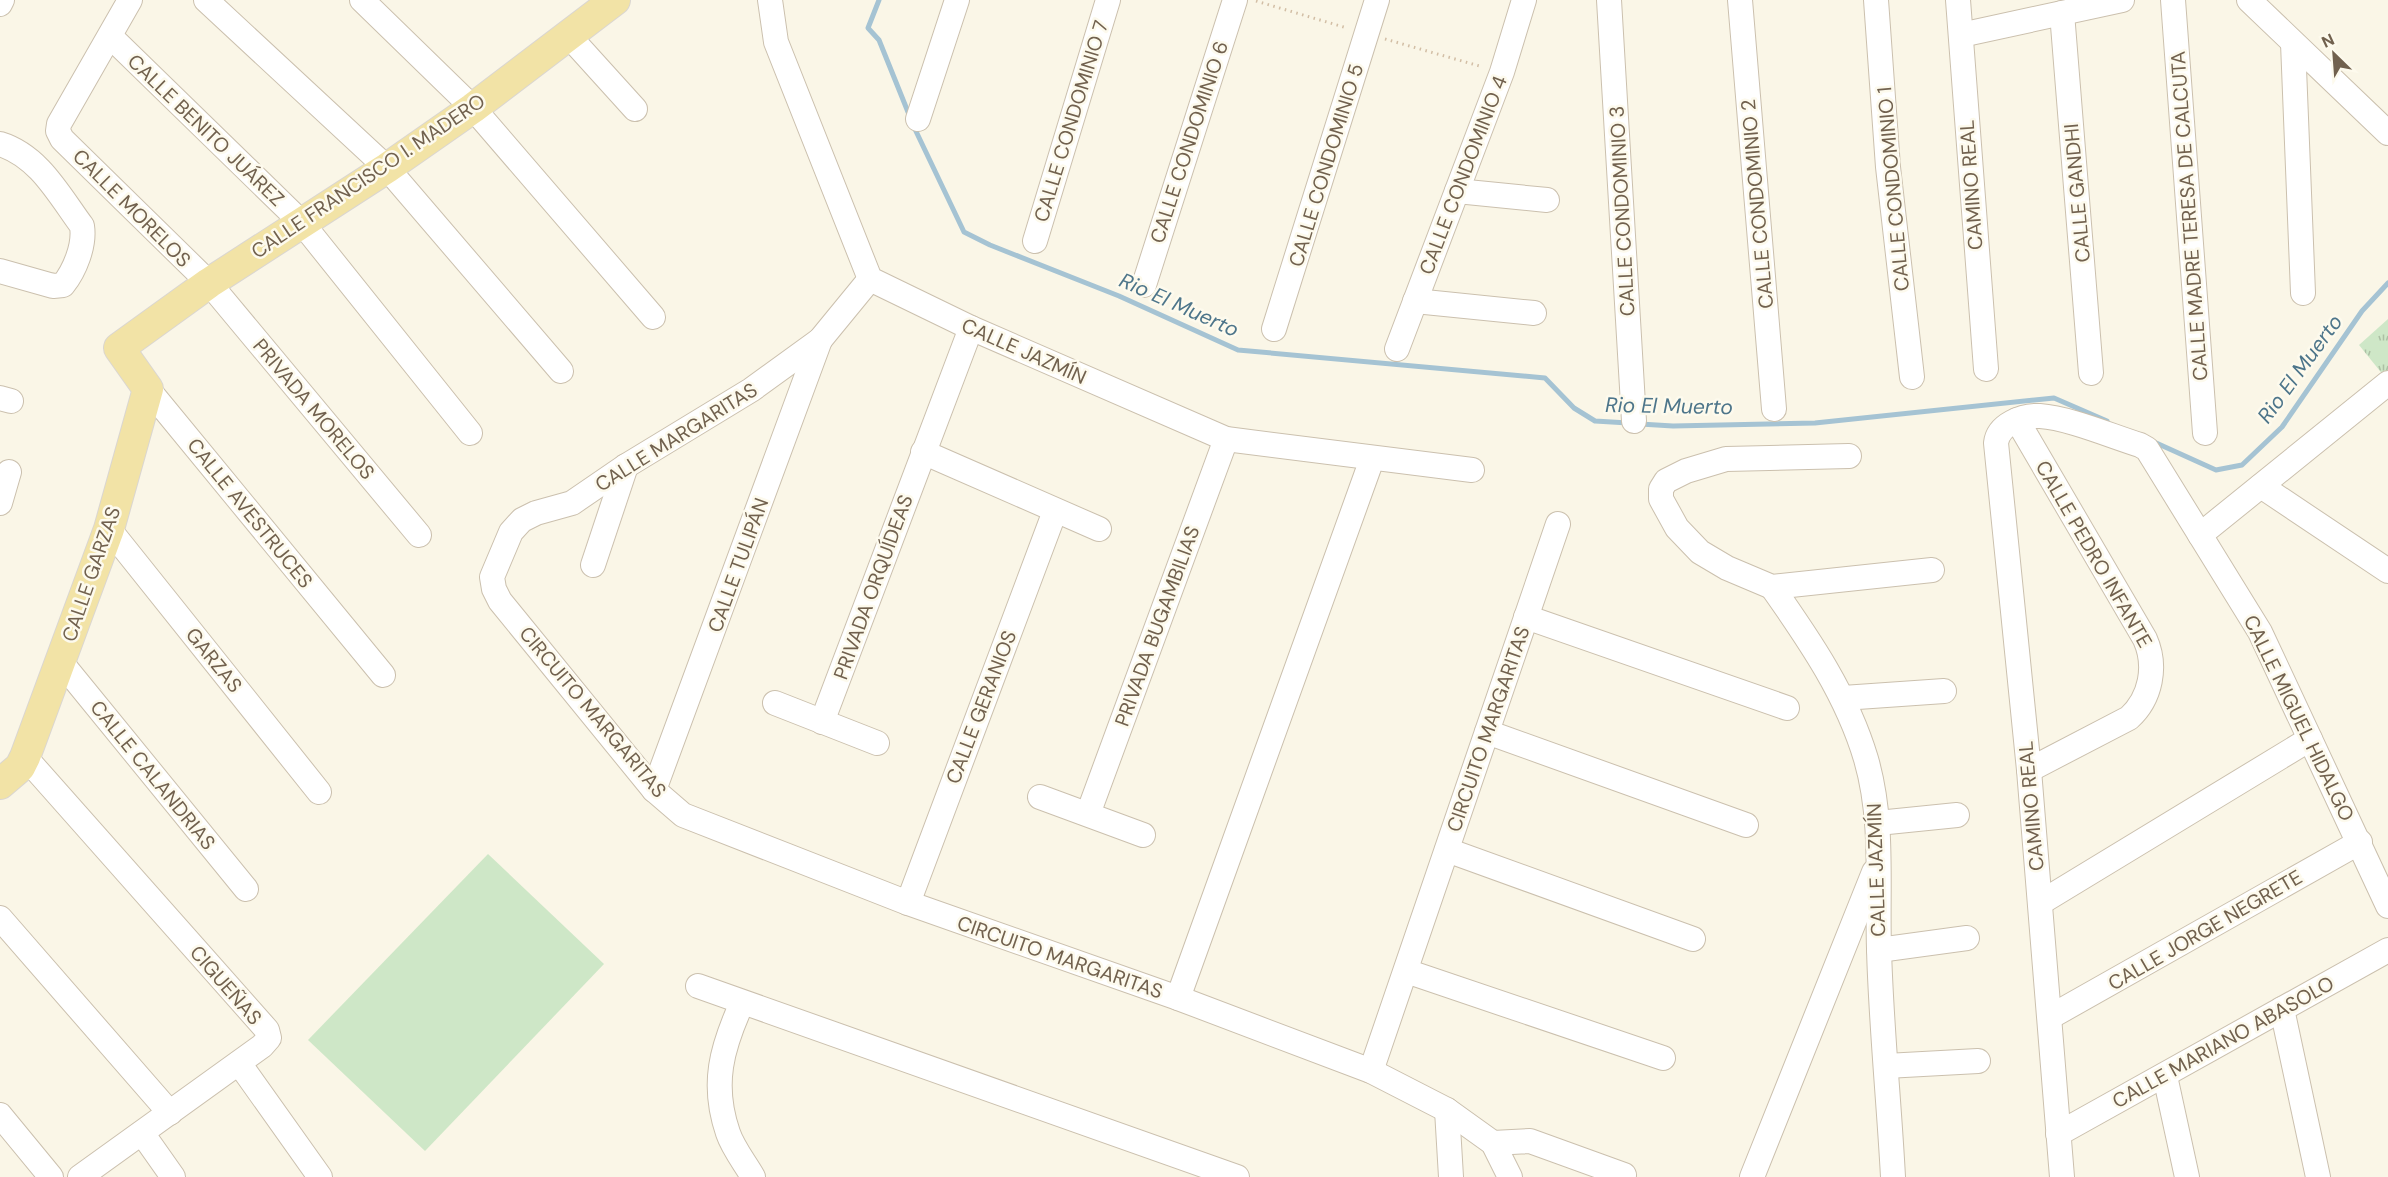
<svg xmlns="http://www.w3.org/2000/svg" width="2388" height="1177" font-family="'DM Sans',sans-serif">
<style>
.grass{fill:#cee7c7}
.park{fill:url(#park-tufts)}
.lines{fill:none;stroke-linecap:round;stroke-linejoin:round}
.stream{stroke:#a5c3d3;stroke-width:5}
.minor-casing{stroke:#cbc0ae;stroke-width:26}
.major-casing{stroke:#dad6d1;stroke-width:32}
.path{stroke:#d2bea5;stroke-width:3;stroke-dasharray:1.5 4.5;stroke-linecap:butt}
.minor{stroke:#fff;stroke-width:24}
.major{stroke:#f2e3a6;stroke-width:30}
.labels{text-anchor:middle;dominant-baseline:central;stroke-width:5;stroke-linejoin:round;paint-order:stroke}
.street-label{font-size:20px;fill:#71614e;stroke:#fdfaed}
.water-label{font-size:21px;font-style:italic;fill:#4d758a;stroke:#fdfaed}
</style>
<defs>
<pattern id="park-tufts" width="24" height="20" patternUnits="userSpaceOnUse" patternTransform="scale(1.5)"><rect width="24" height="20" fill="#cee7c7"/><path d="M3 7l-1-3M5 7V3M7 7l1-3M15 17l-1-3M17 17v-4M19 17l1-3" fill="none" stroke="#acbfa4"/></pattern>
</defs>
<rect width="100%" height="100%" fill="#faf6e7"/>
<path class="grass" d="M488 854 604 964 425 1151 308 1040Z"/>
<path class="park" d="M2388 319V381L2359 345Z"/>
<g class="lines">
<g class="stream">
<path d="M879 0 868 28 879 40 910 117"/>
<path d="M913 125 964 232 990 245 1119 296 1238 350 1545 378 1574 408 1595 421 1628 423"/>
<path d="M1640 424 1673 426 1815 423 2054 398 2107 421"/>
<path d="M2154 442 2216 470 2242 465 2282 427 2362 311 2388 283"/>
</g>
<g class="minor-casing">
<g id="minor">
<path d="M130 0 59 124 58 131 62 139 209 283 419 535"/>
<path d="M206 0 387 168 561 371"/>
<path d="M362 0 473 108 653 317"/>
<path d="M770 0 776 42 870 279 971 328 1226 439 1472 470"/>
<path d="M1609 0 1634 421"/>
<path d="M1740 0 1774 409"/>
<path d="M1876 0 1888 167 1912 377"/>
<path d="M1958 0 1986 369"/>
<path d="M2173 0 2205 433"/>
<path d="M2249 0 2388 133"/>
<path d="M0 4 2 0"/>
<path d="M2062 13 2091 373"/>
<path d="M568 35 635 109"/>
<path d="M1961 35 2122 0"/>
<path d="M111 37 302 223 470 433"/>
<path d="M2293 43 2303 293"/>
<path d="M918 119 957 0"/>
<path d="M0 144C39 156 59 195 82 226 85 245 75 270 63 285L53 286 0 271"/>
<path d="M1457 191 1547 200"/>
<path d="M1035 241 1108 0"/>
<path d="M870 279 820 340 751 390 626 466 572 503 536 513 522 520 511 532 492 577 494 589 500 601 654 790 683 815 908 903 1178 998 1371 1071 1447 1110 1493 1143 1510 1177"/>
<path d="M1144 285 1235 0"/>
<path d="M1415 301 1534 313"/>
<path d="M1274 329 1377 0"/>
<path d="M1397 349 1502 72 1524 0"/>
<path d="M148 389 383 675"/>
<path d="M0 398 11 401"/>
<path d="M2017 420 2145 639C2157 666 2151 698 2129 718L2029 770"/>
<path d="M923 452 1099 529"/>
<path d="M1849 456 1726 459 1686 471 1666 481 1661 489V499L1677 528 1700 552 1727 568 1772 587 1932 570"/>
<path d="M2261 486 2388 571"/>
<path d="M0 503 9 472"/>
<path d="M109 529 319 792"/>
<path d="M2200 535 2388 383"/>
<path d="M593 565 626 466"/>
<path d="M1772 587C1810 641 1847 695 1866 759 1884 821 1877 885 1879 949 1881 1025 1889 1101 1893 1177"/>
<path d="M1526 617 1787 708"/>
<path d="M60 661 246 889"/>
<path d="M1843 698 1944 691"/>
<path d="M775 703 877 743"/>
<path d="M822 722 971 328"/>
<path d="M1487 732 1746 825"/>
<path d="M25 757 267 1030 269 1038 262 1046 80 1177"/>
<path d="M654 790 820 340"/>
<path d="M1040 797 1143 835"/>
<path d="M1088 814 1226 439"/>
<path d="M1878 823 1957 815"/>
<path d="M1447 850 1693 939"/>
<path d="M908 903 1055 511"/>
<path d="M2040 903 2310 739"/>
<path d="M0 918 170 1113"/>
<path d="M1879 950 1967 938"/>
<path d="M1406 971 1663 1058"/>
<path d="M698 986 1237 1177"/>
<path d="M1178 998 1372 459"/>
<path d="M742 1003C722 1047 711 1084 728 1133 733 1148 745 1163 753 1177"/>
<path d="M2282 1009 2318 1177"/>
<path d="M2050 1017 2360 842"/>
<path d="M239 1063 320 1177"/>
<path d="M1886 1066 1978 1061"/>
<path d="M1371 1071 1558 524"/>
<path d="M2165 1076 2187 1177"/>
<path d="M1447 1110 1451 1177"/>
<path d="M0 1115 51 1177"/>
<path d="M142 1133 173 1177"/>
<path d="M2058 1134 2388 950"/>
<path d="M1493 1143 1530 1141 1624 1175"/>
<path d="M1752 1177 1874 872"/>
<path d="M2062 1177 2029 770 1996 443C1998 425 2022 415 2040 416 2069 418 2111 436 2140 445L2147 449 2260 632 2388 906"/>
</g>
</g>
<g class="major-casing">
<path id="major" d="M0 784 20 767 25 757 109 529 148 389 119 348 209 283 387 168 473 108 615 0"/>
</g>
<g class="path">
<path d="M1256 1 1347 28"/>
<path d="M1385 39 1483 67"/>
</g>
<use href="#minor" class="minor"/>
<use href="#major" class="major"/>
</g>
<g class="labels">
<g class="street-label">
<text transform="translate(1071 121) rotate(-73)">CALLE CONDOMINIO 7</text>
<text transform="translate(206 130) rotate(44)">CALLE BENITO JUÁREZ</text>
<text transform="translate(1189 142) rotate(-72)">CALLE CONDOMINIO 6</text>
<text transform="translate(1326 165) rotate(-73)">CALLE CONDOMINIO 5</text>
<text transform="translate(1463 175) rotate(-69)">CALLE CONDOMINIO 4</text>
<text transform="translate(368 176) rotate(-34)">CALLE FRANCISCO I. MADERO</text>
<text transform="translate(1971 185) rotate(-94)">CAMINO REAL</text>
<text transform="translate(1893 189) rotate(-95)">CALLE CONDOMINIO 1</text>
<text transform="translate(2077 193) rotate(-95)">CALLE GANDHI</text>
<text transform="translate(1757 204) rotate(-95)">CALLE CONDOMINIO 2</text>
<text transform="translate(132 208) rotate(45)">CALLE MORELOS</text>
<text transform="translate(1622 211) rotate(-93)">CALLE CONDOMINIO 3</text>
<text transform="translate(2189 216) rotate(-94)">CALLE MADRE TERESA DE CALCUTA</text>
<text transform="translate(1024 351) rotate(24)">CALLE JAZMÍN</text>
<text transform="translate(314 409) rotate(50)">PRIVADA MORELOS</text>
<text transform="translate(676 437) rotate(-32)">CALLE MARGARITAS</text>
<text transform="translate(250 513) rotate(51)">CALLE AVESTRUCES</text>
<text transform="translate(2094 554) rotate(60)">CALLE PEDRO INFANTE</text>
<text transform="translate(738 565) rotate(-70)">CALLE TULIPÁN</text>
<text transform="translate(91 574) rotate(-71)">CALLE GARZAS</text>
<text transform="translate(873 587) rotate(-70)">PRIVADA ORQUÍDEAS</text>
<text transform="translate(1157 626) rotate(-70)">PRIVADA BUGAMBILIAS</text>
<text transform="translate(214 660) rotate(51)">GARZAS</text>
<text transform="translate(981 707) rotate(-69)">CALLE GERANIOS</text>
<text transform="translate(593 712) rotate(50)">CIRCUITO MARGARITAS</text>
<text transform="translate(2299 718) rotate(64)">CALLE MIGUEL HIDALGO</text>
<text transform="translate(1488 729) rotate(-71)">CIRCUITO MARGARITAS</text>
<text transform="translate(153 775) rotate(51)">CALLE CALANDRIAS</text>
<text transform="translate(2031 806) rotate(-95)">CAMINO REAL</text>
<text transform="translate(1876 870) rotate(-92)">CALLE JAZMÍN</text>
<text transform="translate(2205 930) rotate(-30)">CALLE JORGE NEGRETE</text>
<text transform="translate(1060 957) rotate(19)">CIRCUITO MARGARITAS</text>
<text transform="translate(226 985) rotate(49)">CIGUEÑAS</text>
<text transform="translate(2223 1042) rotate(-29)">CALLE MARIANO ABASOLO</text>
</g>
<g class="water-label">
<text transform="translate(1179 305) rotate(24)">Rio El Muerto</text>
<text transform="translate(2300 369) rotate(-54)">Rio El Muerto</text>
<text transform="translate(1669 406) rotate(1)">Rio El Muerto</text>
</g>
</g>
<g transform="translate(2334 54) rotate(335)" stroke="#fdfaed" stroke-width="4.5" paint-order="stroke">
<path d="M0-4.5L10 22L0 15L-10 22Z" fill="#71614e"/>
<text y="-9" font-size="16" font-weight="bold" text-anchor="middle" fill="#71614e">N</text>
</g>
</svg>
